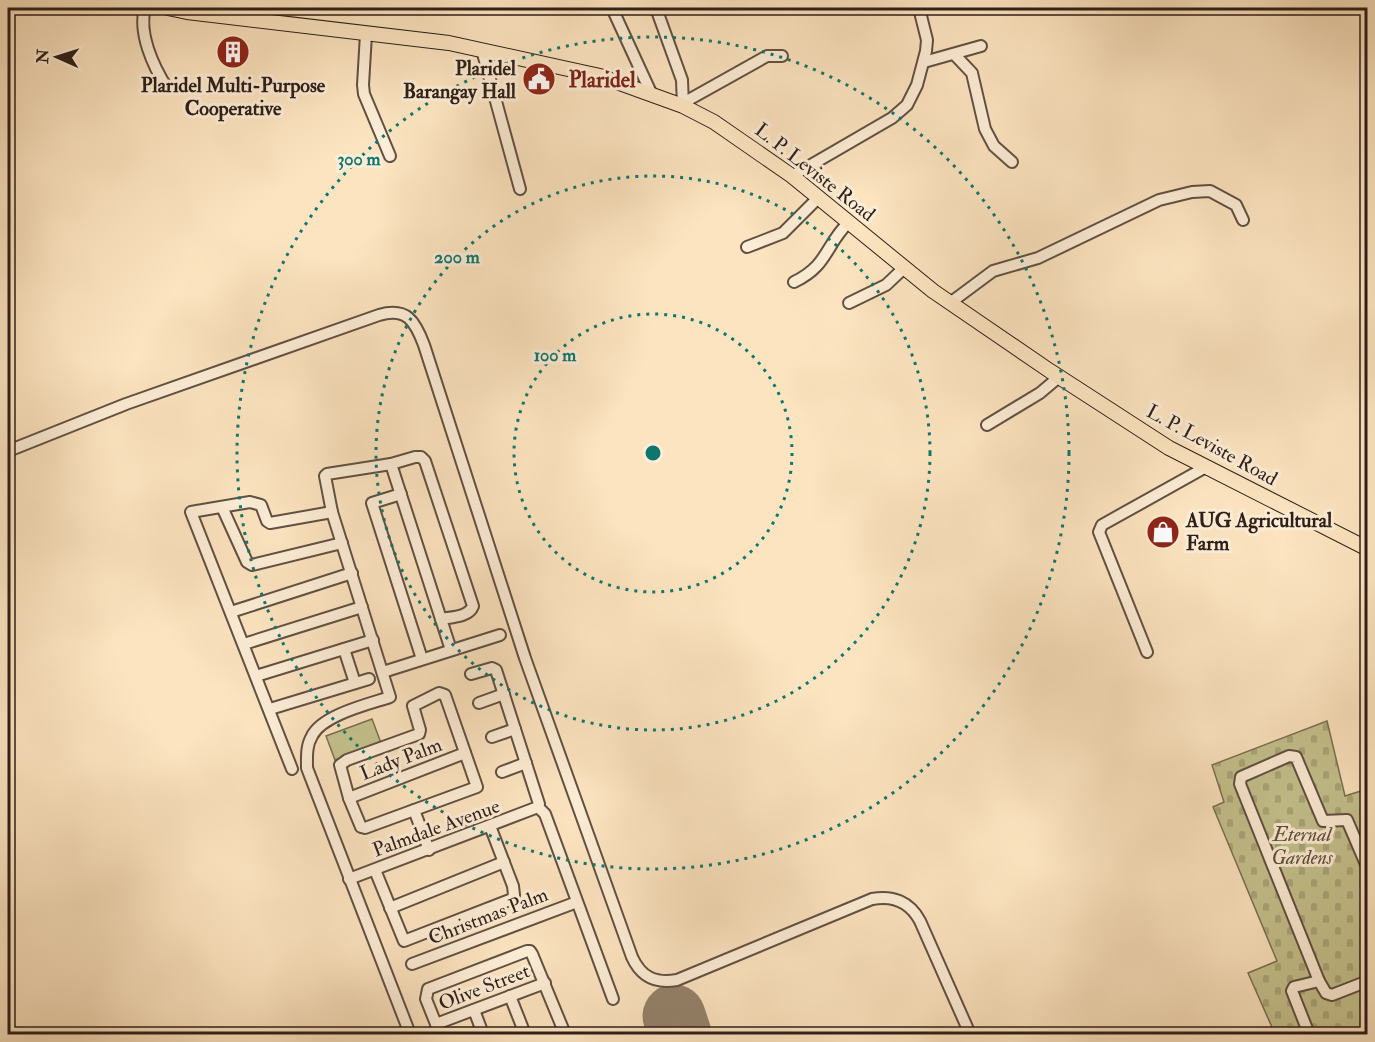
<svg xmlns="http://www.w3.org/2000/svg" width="1375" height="1042" font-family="'IM FELL Double Pica',serif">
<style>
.green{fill:#c5c28e;stroke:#797053;stroke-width:1.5}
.cemetery{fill:url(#cemetery-stones);stroke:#797053;stroke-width:1.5}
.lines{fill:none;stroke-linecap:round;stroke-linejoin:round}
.runway{stroke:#94826c;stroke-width:63}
.minor-casing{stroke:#615042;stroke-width:14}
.major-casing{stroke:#2d1f18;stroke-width:16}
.minor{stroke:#fdedd6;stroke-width:10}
.major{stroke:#fce4c0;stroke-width:14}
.ring{fill:none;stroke:#0f766e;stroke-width:3;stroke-dasharray:3 6}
.labels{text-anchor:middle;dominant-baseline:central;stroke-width:6;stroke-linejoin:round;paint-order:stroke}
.poi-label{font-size:20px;font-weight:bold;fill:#2d1f18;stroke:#fdedd6;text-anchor:end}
.street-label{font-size:20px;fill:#2d1f18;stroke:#fdedd6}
.park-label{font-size:20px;font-style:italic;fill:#5b503b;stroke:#fdedd6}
.quarter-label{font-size:22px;font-weight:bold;fill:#7a1f14;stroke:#fdedd6}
.centre{fill:#0f766e;stroke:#fdedd6;stroke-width:3}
.ring-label{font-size:18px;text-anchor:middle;font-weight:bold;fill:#0f766e;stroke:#fdedd6;stroke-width:6;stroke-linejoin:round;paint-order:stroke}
</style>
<defs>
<pattern id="cemetery-stones" width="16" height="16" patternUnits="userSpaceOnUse" patternTransform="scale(1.5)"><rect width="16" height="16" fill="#c5c28e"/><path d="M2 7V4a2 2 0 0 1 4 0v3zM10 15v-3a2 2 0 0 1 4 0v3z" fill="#aaa67a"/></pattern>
</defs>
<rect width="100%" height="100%" fill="#fce4c0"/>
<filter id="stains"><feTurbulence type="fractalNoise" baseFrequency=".00333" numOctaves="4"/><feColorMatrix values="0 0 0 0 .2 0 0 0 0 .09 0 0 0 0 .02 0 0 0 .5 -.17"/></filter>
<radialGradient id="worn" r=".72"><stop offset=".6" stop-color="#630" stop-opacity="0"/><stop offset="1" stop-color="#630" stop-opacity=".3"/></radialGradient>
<path class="green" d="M372 719 381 743 335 760 326 736Z"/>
<path class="cemetery" d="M1327 721 1345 796 1367 789V1034H1275L1248 973 1277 961 1213 807 1224 802 1212 765Z"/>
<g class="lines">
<path class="runway" d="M674 1016 680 1034"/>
<g class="minor-casing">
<g id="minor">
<path d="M145 8C138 33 153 66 167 88"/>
<path d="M612 8 652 95"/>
<path d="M656 8 682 80 683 106"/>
<path d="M366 34 363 85 364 94 390 156"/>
<path d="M482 50 520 189"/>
<path d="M954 54 972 73 985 129 994 146 1012 162"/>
<path d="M924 62 981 46"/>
<path d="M683 103 767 56H782"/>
<path d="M792 176 892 118 907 105 917 85 926 51 927 40 919 8"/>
<path d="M747 247 783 233 818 198"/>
<path d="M794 282C829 265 825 245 849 222"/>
<path d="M849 303 886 285 904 268"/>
<path d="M950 303 993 271 1038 258 1159 200 1192 192 1210 191 1236 205 1243 220"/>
<path d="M987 425 1040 393 1059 377"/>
<path d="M8 451 126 404 379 315C407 307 415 321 424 345L525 658 632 957C641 977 655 984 677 980L872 899C893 895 910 902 920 921L970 1034"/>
<path d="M391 464 451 650"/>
<path d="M401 494 372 503 422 659"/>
<path d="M222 507 247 562 252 565 342 543"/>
<path d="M231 612 352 573"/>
<path d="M244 644 362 607"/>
<path d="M344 649 355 683"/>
<path d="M1147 652 1099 532 1102 525 1206 467"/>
<path d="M383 672 500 635"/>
<path d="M256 676 373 640"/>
<path d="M439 693 445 695 477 787 365 828 361 827 349 798 340 765 347 760 419 734 420 730 413 706Z"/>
<path d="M479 703 504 694"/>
<path d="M270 709 369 679"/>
<path d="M492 737 515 729"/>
<path d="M292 769 191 512 250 502 261 505 267 521 270 523 332 512"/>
<path d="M502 772 526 763"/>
<path d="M349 798 465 753"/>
<path d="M538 807 545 814 613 999"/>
<path d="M414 810 429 850"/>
<path d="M1368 869 1347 820 1323 821 1296 757 1289 756 1241 777 1240 784 1319 981 1326 993 1332 995 1368 981"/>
<path d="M375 870 404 941 512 899 514 895 513 886 490 826"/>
<path d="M349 879 538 807 539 804 496 670 492 668 471 674"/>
<path d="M390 908 504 862"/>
<path d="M412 964 577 902"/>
<path d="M510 996 525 1034"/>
<path d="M474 1010 483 1034"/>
<path d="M436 1024 545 983"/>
<path d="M410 1034 307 768C307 757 306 746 312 736 322 715 369 704 390 697L332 512 325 476 327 474 391 464 415 457H421L425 461 473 606C469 617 452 617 441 619"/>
<path d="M440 1034 426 999 428 989 527 951H530L532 954 565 1034"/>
<path d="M1309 1034 1292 991 1294 987 1319 981"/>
</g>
</g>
<g class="major-casing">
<path id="major" d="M168 8 187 12 449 43 600 76 683 106 714 122 792 176 933 291 1050 371 1169 448 1368 549"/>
</g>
<use href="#minor" class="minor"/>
<use href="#major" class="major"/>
</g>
<g class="ring">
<circle cx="653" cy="453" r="139"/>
<circle cx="653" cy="453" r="277"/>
<circle cx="653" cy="453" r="416"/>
</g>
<defs>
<g id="building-disc" transform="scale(1.725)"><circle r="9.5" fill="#8f2418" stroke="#fdedd6"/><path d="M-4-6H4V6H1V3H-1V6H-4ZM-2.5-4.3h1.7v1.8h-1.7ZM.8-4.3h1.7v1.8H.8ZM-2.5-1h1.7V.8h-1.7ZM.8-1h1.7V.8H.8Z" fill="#fff"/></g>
<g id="civic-disc" transform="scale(1.725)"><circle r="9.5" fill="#8f2418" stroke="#fdedd6"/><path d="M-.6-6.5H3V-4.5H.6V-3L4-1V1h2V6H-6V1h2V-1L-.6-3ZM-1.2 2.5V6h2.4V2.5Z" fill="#fff"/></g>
<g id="shop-disc" transform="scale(1.725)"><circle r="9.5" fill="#8f2418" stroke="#fdedd6"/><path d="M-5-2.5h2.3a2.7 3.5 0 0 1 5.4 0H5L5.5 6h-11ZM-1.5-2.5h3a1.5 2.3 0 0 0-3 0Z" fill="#fff"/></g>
</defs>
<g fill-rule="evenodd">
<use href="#building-disc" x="233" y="52"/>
<use href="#civic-disc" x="539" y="79"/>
<use href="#shop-disc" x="1163" y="532"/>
</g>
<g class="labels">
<g class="poi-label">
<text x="516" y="68">Plaridel<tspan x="516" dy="23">Barangay Hall</tspan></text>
<text x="233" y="85" text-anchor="middle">Plaridel Multi-Purpose<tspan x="233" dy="23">Cooperative</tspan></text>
<text x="1186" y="520" text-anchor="start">AUG Agricultural<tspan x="1186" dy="23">Farm</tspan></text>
</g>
<g class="street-label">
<text transform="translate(815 172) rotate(38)">L. P. Leviste Road</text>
<text transform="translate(1212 445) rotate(29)">L. P. Leviste Road</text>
<text transform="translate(401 759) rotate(-21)">Lady Palm</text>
<text transform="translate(436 828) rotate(-20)">Palmdale Avenue</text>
<text transform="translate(488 916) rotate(-21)">Christmas Palm</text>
<text transform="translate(484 987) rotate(-21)">Olive Street</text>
</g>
<g class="park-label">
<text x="1302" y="834">Eternal<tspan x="1302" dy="23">Gardens</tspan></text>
</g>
<g class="quarter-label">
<text x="602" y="80">Plaridel</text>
</g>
</g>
<circle cx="653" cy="453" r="9" class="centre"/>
<g class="ring-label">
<text x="359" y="165">300 m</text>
<text x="457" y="263">200 m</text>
<text x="555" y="361">100 m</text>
</g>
<rect width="1375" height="1042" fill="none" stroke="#fce4c0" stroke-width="30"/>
<rect x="9" y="9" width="1357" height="1024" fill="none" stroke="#2d1f18" stroke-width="3"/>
<rect x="15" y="15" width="1345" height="1012" fill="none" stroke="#2d1f18" stroke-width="1.5"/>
<g transform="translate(57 57) rotate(273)" stroke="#fdedd6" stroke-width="4.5" paint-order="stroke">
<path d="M0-4.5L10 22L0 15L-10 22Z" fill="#2d1f18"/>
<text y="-9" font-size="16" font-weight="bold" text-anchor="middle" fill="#2d1f18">N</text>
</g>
<rect width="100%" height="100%" filter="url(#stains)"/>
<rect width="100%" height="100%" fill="url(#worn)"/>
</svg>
